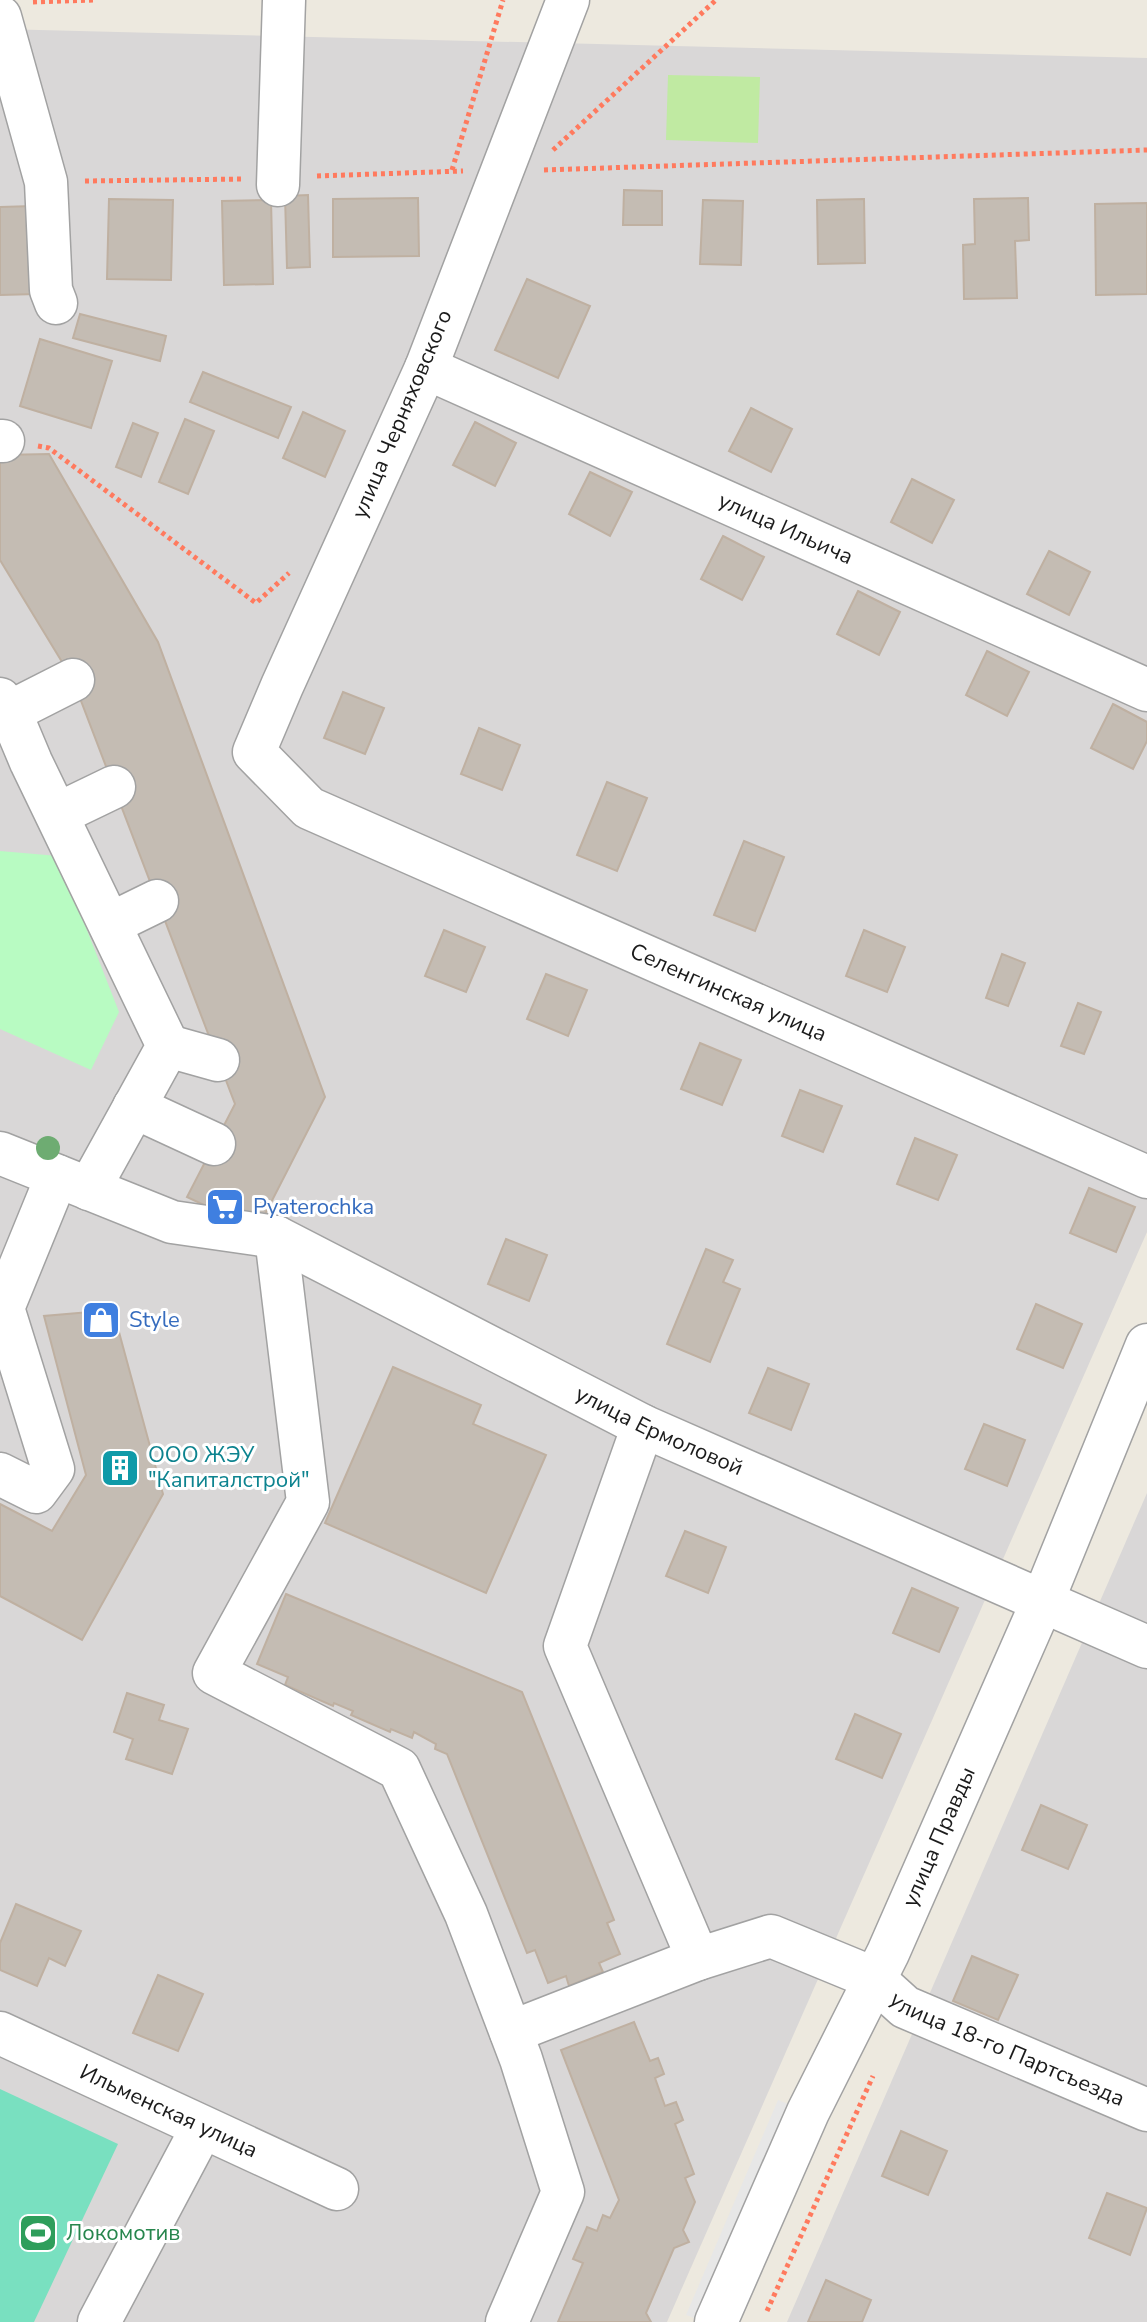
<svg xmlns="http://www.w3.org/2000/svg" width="1147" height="2322" font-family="'Nunito Sans',sans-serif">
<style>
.residential{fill:#d9d7d7}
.grass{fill:#c0eaa2}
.park{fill:#b8fbc2}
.pitch{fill:#79e0c0}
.parking{fill:#e7e7e7}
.building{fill:#c4bcb3;stroke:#bfb0a1;stroke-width:2}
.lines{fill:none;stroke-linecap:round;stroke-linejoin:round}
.minor-casing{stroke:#a2a2a2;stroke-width:45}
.path{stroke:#ff7a5e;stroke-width:5;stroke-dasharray:4 4;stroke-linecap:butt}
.minor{stroke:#fff;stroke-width:42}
.tree{fill:#6eac72}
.labels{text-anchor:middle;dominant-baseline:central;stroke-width:6;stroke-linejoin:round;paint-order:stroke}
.street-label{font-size:22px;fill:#1b1b1b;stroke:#fff}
.shop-label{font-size:22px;fill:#366cbe;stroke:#fff;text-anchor:start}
.culture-label{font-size:22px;fill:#0d838f;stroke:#fff;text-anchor:start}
.leisure-label{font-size:22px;fill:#27864d;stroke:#fff;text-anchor:start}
</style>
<rect width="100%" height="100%" fill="#ede9df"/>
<g class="residential">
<path d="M0 29 1147 58V1232L667 2322H0Z"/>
<path d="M1147 1493V2322H787Z"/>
</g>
<path class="grass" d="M668 75 760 77 758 143 666 140Z"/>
<path class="park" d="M0 851 58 856 119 1012 91 1070 0 1029Z"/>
<path class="pitch" d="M0 2089 118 2144 34 2322H0Z"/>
<path class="parking" d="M778 2100 808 2112 706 2322 686 2315Z"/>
<g class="building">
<path d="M624 190 662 191V225H623Z"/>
<path d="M308 195 310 267 287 268 285 196Z"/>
<path d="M418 198 419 256 333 257V199Z"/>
<path d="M1028 198 1029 240 1015 241 1017 298 964 299 963 245 975 244 974 199Z"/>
<path d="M109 199 173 200 171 280 107 279Z"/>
<path d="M864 199 865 263 818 264 817 200Z"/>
<path d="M271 200 273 284 224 285 222 201Z"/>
<path d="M703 200 743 201 741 265 700 264Z"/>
<path d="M1147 203V294L1096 295 1095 204Z"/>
<path d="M33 206 36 294 0 295V207Z"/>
<path d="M527 279 590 306 558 378 495 350Z"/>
<path d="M80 314 166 336 160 361 73 338Z"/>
<path d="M40 339 112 361 91 428 20 406Z"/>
<path d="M203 372 291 407 278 438 190 402Z"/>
<path d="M751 408 792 429 771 472 729 451Z"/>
<path d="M303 412 345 431 325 477 283 458Z"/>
<path d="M185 419 214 431 188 494 159 482Z"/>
<path d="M475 422 516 443 495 486 453 465Z"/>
<path d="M133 423 158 433 141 477 116 467Z"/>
<path d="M49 454 158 642 325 1097 257 1230 187 1197 235 1104 73 680 0 560V455Z"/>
<path d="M590 472 632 492 610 536 569 514Z"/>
<path d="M912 479 954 500 932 543 891 522Z"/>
<path d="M723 536 764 557 742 600 701 579Z"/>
<path d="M1049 551 1090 572 1069 615 1027 594Z"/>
<path d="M858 591 900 612 879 655 837 634Z"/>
<path d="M987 651 1029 672 1007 716 966 695Z"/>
<path d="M343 692 384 708 365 754 324 738Z"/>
<path d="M1113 704 1147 722V741L1133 769 1091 748Z"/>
<path d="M479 728 520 745 502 790 461 774Z"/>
<path d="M607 782 647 798 617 871 577 855Z"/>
<path d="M744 841 784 857 755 931 714 915Z"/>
<path d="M444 930 485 947 466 992 425 976Z"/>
<path d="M864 930 905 947 887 992 846 976Z"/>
<path d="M1002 954 1025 963 1008 1006 986 998Z"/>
<path d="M546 974 587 990 568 1036 527 1019Z"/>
<path d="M1078 1003 1101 1012 1084 1054 1061 1046Z"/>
<path d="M700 1043 741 1060 722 1105 681 1089Z"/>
<path d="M800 1090 842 1106 823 1152 782 1136Z"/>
<path d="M915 1138 957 1155 938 1200 897 1184Z"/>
<path d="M1089 1188 1135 1207 1116 1252 1070 1233Z"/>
<path d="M506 1239 547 1255 529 1301 488 1284Z"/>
<path d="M706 1249 733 1260 723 1282 740 1289 710 1362 667 1344Z"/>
<path d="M1036 1304 1082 1324 1063 1368 1017 1349Z"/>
<path d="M113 1310 163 1494 82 1640 0 1596V1504L52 1531 86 1475 44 1316Z"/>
<path d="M393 1367 481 1405 473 1424 546 1455 486 1593 325 1523Z"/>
<path d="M768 1368 809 1384 791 1430 749 1413Z"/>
<path d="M984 1424 1025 1440 1007 1486 965 1469Z"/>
<path d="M685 1531 726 1547 708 1593 666 1576Z"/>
<path d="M912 1588 958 1608 939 1652 893 1633Z"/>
<path d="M286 1594 522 1692 614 1920 607 1923 620 1954 599 1963 603 1972 569 1986 566 1976 548 1983 535 1950 527 1953 447 1754 435 1749 436 1744 414 1732 412 1738 391 1729 390 1732 351 1715 353 1711 334 1703 333 1706 285 1685 288 1677 257 1664Z"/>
<path d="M127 1693 164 1705 159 1720 188 1729 172 1774 126 1759 133 1739 114 1732Z"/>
<path d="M855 1714 901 1734 882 1778 836 1759Z"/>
<path d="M1041 1805 1087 1825 1068 1869 1022 1850Z"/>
<path d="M16 1904 81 1931 65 1966 49 1958 37 1986 0 1970V1943Z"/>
<path d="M972 1956 1018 1975 998 2020 953 2001Z"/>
<path d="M158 1975 203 1994 178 2051 133 2033Z"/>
<path d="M634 2022 650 2061 658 2058 664 2074 655 2078 665 2106 676 2102 683 2120 675 2124 694 2174 685 2178 695 2202 683 2230 689 2242 674 2248 646 2313 651 2322H558L583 2263 573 2259 587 2227 597 2231 603 2215 610 2218 619 2200 561 2050Z"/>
<path d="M901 2131 947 2151 928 2195 882 2176Z"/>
<path d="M1107 2193 1147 2208 1130 2255 1089 2238Z"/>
<path d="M826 2280 871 2300 862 2322H808Z"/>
</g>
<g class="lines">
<g class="minor-casing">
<g id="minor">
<path id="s1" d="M568 0 426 368 282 686 254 752 309 808 1147 1177"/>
<path d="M0 17 46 182 51 290 56 303"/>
<path d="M278 185 284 0"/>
<path id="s2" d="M426 368 1147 690"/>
<path d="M0 441H3"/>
<path d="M0 699 10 712 31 762 168 1046 89 1189"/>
<path d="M10 712 73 680"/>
<path d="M58 814 114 787"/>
<path d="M110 924 157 901"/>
<path d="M168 1046 218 1060"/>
<path d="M134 1107 214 1144"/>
<path id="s3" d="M0 1153 172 1222 276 1237 643 1426 1147 1647"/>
<path d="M276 1237 308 1502 214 1673 399 1769 466 1914 521 2059 563 2192 507 2322"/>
<path id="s4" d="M643 1426 565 1646 698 1959 771 1936 873 1978 905 2007 1147 2110"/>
<path d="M0 1474 36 1492 53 1469 3 1308 57 1176"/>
<path d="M511 2032 698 1959"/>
<path id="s5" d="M0 2033 337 2189"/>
<path d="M99 2322 202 2128"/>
<path id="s6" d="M716 2322 808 2112 888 1953 1043 1600 1147 1345"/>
</g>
</g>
<g class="path">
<path d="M33 2 96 0"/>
<path d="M553 150 716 0"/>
<path d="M452 170 503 0"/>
<path d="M544 170 1147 150"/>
<path d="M317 176 463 171"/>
<path d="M85 181 243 179"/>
<path d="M38 446 49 448 256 603 289 573"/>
<path d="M767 2311 873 2076"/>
</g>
<use href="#minor" class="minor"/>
</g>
<circle class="tree" cx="48" cy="1148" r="12"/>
<defs>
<g id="supermarket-square" transform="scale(2)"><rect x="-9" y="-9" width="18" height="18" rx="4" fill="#3f7fe0" stroke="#fff"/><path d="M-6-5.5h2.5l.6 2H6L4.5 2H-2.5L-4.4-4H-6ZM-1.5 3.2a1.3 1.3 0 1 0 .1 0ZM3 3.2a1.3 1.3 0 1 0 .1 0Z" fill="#fff"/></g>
<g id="shop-square" transform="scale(2)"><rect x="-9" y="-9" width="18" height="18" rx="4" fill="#3f7fe0" stroke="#fff"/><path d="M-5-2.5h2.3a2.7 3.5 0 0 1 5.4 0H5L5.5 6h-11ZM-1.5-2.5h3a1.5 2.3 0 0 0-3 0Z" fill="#fff"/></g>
<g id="building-square" transform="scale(2)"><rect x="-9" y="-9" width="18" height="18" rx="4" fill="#0f9aa8" stroke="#fff"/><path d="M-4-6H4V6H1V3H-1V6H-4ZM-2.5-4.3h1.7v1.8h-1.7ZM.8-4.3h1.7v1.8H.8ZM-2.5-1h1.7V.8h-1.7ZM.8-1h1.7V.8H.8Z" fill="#fff"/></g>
<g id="stadium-square" transform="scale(2)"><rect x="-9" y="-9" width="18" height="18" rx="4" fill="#2e9e5b" stroke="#fff"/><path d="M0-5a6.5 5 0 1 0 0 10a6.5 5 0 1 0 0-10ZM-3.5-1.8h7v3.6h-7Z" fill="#fff"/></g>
</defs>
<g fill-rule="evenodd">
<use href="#supermarket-square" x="225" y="1207"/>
<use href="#shop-square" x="101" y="1320"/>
<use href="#building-square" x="120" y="1468"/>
<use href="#stadium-square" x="38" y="2233"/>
</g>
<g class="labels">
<g class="street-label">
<text transform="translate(402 414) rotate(-67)">улица Черняховского</text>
<text stroke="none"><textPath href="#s2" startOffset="394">улица Ильича</textPath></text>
<text stroke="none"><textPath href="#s1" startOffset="1352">Селенгинская улица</textPath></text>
<text stroke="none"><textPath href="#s3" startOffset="720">улица Ермоловой</textPath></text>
<text stroke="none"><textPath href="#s6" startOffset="534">улица Правды</textPath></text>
<text stroke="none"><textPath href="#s4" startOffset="914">улица 18-го Партсъезда</textPath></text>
<text stroke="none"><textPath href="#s5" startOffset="186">Ильменская улица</textPath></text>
</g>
<g class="shop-label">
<text x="253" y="1207">Pyaterochka</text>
<text x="129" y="1320">Style</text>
</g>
<g class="culture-label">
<text x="148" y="1455">ООО ЖЭУ<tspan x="148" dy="25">"Капиталстрой"</tspan></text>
</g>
<g class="leisure-label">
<text x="66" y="2233">Локомотив</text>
</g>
</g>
</svg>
